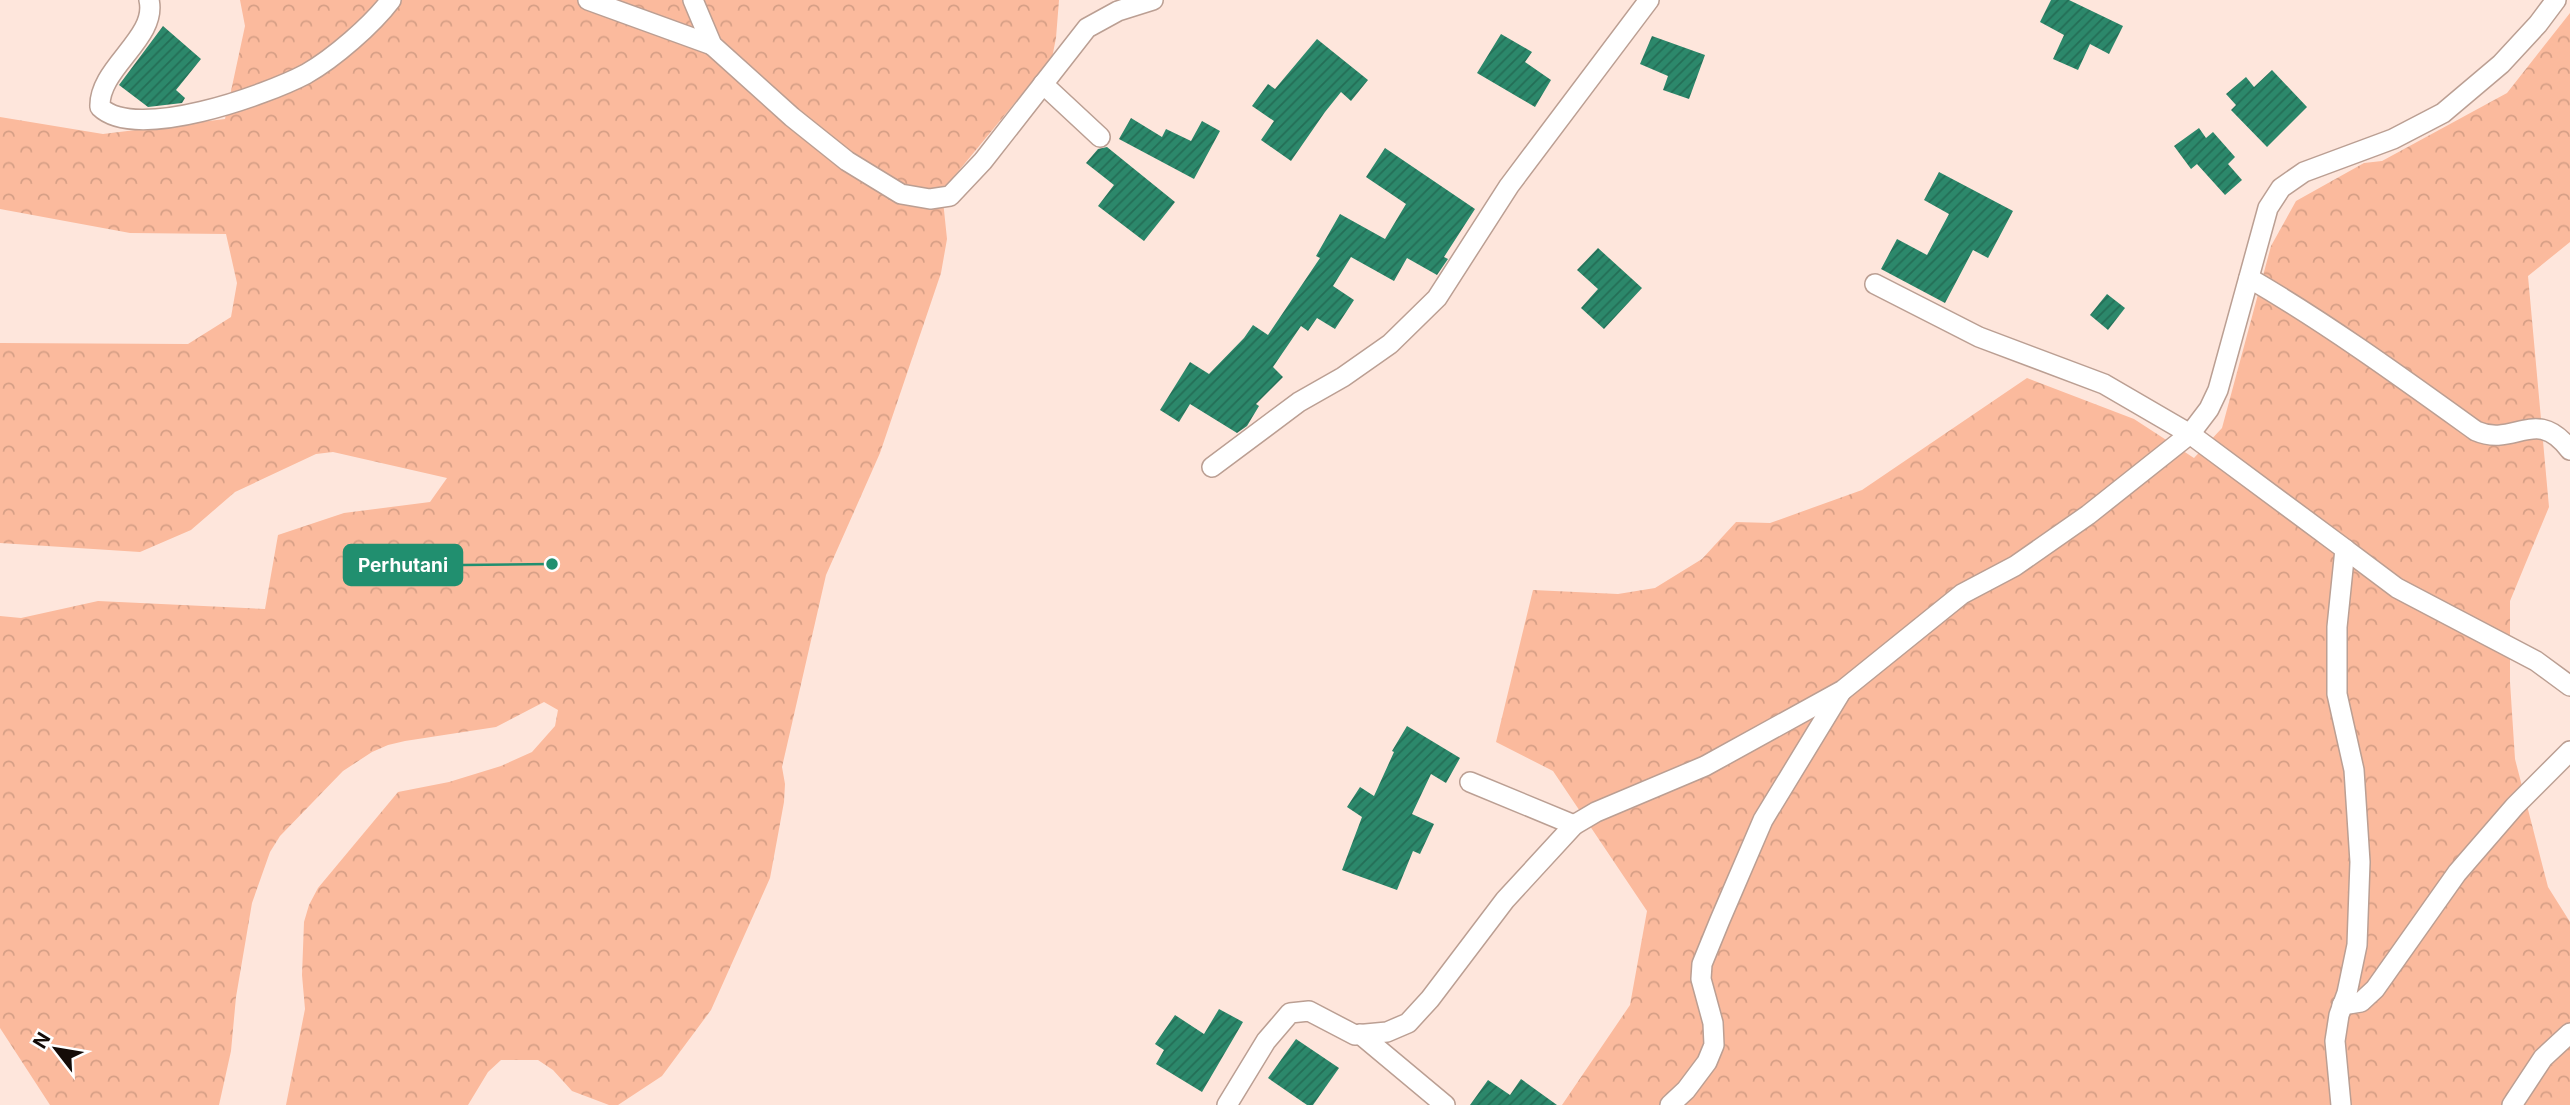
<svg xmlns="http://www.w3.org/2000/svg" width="2570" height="1105" font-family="Inter,sans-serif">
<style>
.forest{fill:url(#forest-crowns)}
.building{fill:url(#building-hatch)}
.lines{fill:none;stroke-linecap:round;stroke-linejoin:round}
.minor-casing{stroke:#bb9f93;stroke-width:22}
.minor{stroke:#fff;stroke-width:19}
.leader{fill:none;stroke:#218f6f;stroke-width:2.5}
.callout-dot{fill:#218f6f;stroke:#fff;stroke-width:2.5}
.callout{fill:#218f6f;stroke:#218f6f;stroke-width:2.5}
.callout-label{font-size:19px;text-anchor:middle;font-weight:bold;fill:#fff}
</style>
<defs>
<pattern id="forest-crowns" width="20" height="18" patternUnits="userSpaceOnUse" patternTransform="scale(1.75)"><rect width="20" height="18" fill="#fbba9d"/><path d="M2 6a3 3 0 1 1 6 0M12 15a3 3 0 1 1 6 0" fill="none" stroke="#d69f86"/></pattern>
<pattern id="building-hatch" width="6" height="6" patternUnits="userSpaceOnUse" patternTransform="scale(1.75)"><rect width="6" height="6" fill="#2c886b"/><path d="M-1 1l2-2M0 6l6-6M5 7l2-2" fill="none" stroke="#246e56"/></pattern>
</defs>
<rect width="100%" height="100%" fill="#fee6dc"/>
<g class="forest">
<path d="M240 0H1059L1056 38 1052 58 942 191 947 239 941 273 880 453 826 575 782 767 785 784 784 802 770 878 711 1010 662 1076 618 1105H609L572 1091 553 1070 538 1060H501L488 1072 468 1105H286L305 1009 302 975 304 922 309 905 318 888 398 792 449 782 501 766 532 752 555 726 558 710 544 702 496 727 405 741 388 745 372 752 343 771 280 836 270 852 252 903 236 997 231 1051 219 1105H50L0 1028V616L21 618 98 601 265 609 278 535 344 513 430 502 447 478 333 452 316 454 235 492 191 530 140 552 0 543V343L188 344 231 317 237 283 226 234 130 233 0 209V117L103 134 225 119 245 26Z"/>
<path d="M2570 13V242L2528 276 2549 507 2510 601V682L2515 759 2548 887 2570 922V1105H1562L1630 1005 1647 911 1553 771 1496 742 1533 590 1618 594 1655 588 1702 559 1736 522 1770 523 1862 490 2027 378 2134 419 2194 458 2222 428 2271 246 2296 201 2364 163 2382 161 2507 93Z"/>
</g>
<g class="building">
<path d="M2051 0H2069L2123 26 2109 54 2090 44 2078 70 2053 59 2064 35 2040 22Z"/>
<path d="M163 26 201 59 176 90 185 98 182 103 148 107 119 85Z"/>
<path d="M1501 34 1532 52 1525 62 1551 80 1535 107 1477 73Z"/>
<path d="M1652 36 1705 55 1689 99 1663 90 1668 76 1640 64Z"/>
<path d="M1317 39 1368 80 1351 101 1341 92 1325 112 1291 161 1261 140 1274 121 1252 106 1268 84 1275 89Z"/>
<path d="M2272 70 2307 107 2267 147 2231 110 2236 105 2226 94 2246 77 2254 87Z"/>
<path d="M1131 118 1162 137 1166 129 1191 141 1202 121 1220 131 1194 179 1119 139Z"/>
<path d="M2199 128 2206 138 2213 132 2235 157 2228 164 2242 180 2225 195 2197 164 2191 169 2174 146Z"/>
<path d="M1107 147 1175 202 1144 241 1098 206 1114 185 1086 163 1098 149Z"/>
<path d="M1385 148 1475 209 1444 257 1448 259 1437 275 1407 258 1394 281 1351 257 1333 286 1354 300 1335 329 1317 318 1308 331 1301 326 1273 367 1283 377 1256 404 1259 406 1247 426 1237 433 1190 404 1179 422 1160 410 1190 362 1209 374 1244 338 1253 325 1268 335 1320 258 1316 256 1340 214 1385 239 1406 204 1366 177Z"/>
<path d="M1939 172 2013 211 1988 258 1973 250 1945 303 1881 269 1897 239 1927 255 1949 214 1924 200Z"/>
<path d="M1598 248 1642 288 1604 329 1581 308 1598 289 1577 270Z"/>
<path d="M2107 294 2125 308 2108 330 2090 315Z"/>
<path d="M1407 726 1460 758 1446 783 1431 774 1412 814 1434 824 1420 854 1413 851 1397 890 1342 870 1362 817 1347 807 1360 787 1374 796 1394 752 1392 751Z"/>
<path d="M1219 1009 1243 1022 1202 1092 1156 1064 1164 1050 1155 1044 1175 1015 1204 1034Z"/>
<path d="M1296 1039 1339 1068 1313 1105H1307L1268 1078Z"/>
<path d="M1521 1079 1557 1105H1470L1488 1080 1510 1095Z"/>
</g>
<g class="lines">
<g class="minor-casing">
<g id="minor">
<path d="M149 0C158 38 98 68 100 107 136 142 266 95 306 74 334 58 372 25 391 0"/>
<path d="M588 0 712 45"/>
<path d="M693 0 712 45 792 117 847 161 901 194 930 199 950 196 983 161 1087 28 1118 11 1153 0"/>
<path d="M1043 84 1100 137"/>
<path d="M2249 278C2328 324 2401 377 2476 431 2515 448 2536 405 2570 450"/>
<path d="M1875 284 1979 337 2104 384 2190 434 2345 549 2337 627V694L2354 770 2360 862 2357 945 2347 993 2339 1015 2335 1041 2341 1105"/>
<path d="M1212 467 1299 402 1343 377 1390 344 1437 298 1509 186 1649 0"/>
<path d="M2345 549 2397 588 2536 661 2570 686"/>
<path d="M1470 782 1574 825"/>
<path d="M2342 1005 2361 1002 2375 989 2457 873 2515 806 2570 751"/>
<path d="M1360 1034 1445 1105"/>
<path d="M1227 1105 1266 1041 1290 1013 1309 1011 1355 1035 1387 1032 1408 1023 1430 999 1505 900 1574 825 1596 812 1705 766 1843 690 1962 594 2015 566 2088 515 2190 434 2209 409 2218 390 2268 208 2281 188 2304 172 2393 139 2443 113 2501 64 2538 24 2556 0"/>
<path d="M1670 1105 1686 1090 1707 1062 1714 1045 1713 1023 1701 979 1702 964 1720 920 1763 820 1841 692"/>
<path d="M2512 1105 2543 1058 2570 1033"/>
</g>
</g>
<use href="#minor" class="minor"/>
</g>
<path class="leader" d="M552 564L462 565"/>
<circle class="callout-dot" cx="552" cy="564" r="7"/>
<rect class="callout" x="344" y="545" width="118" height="40" rx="7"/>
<g class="callout-label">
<text x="403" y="572">Perhutani</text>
</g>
<g transform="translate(56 1049) rotate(301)" stroke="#ffffff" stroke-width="5" paint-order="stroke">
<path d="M0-5L12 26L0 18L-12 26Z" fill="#150c08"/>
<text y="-10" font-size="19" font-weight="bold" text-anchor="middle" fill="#150c08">N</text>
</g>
</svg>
